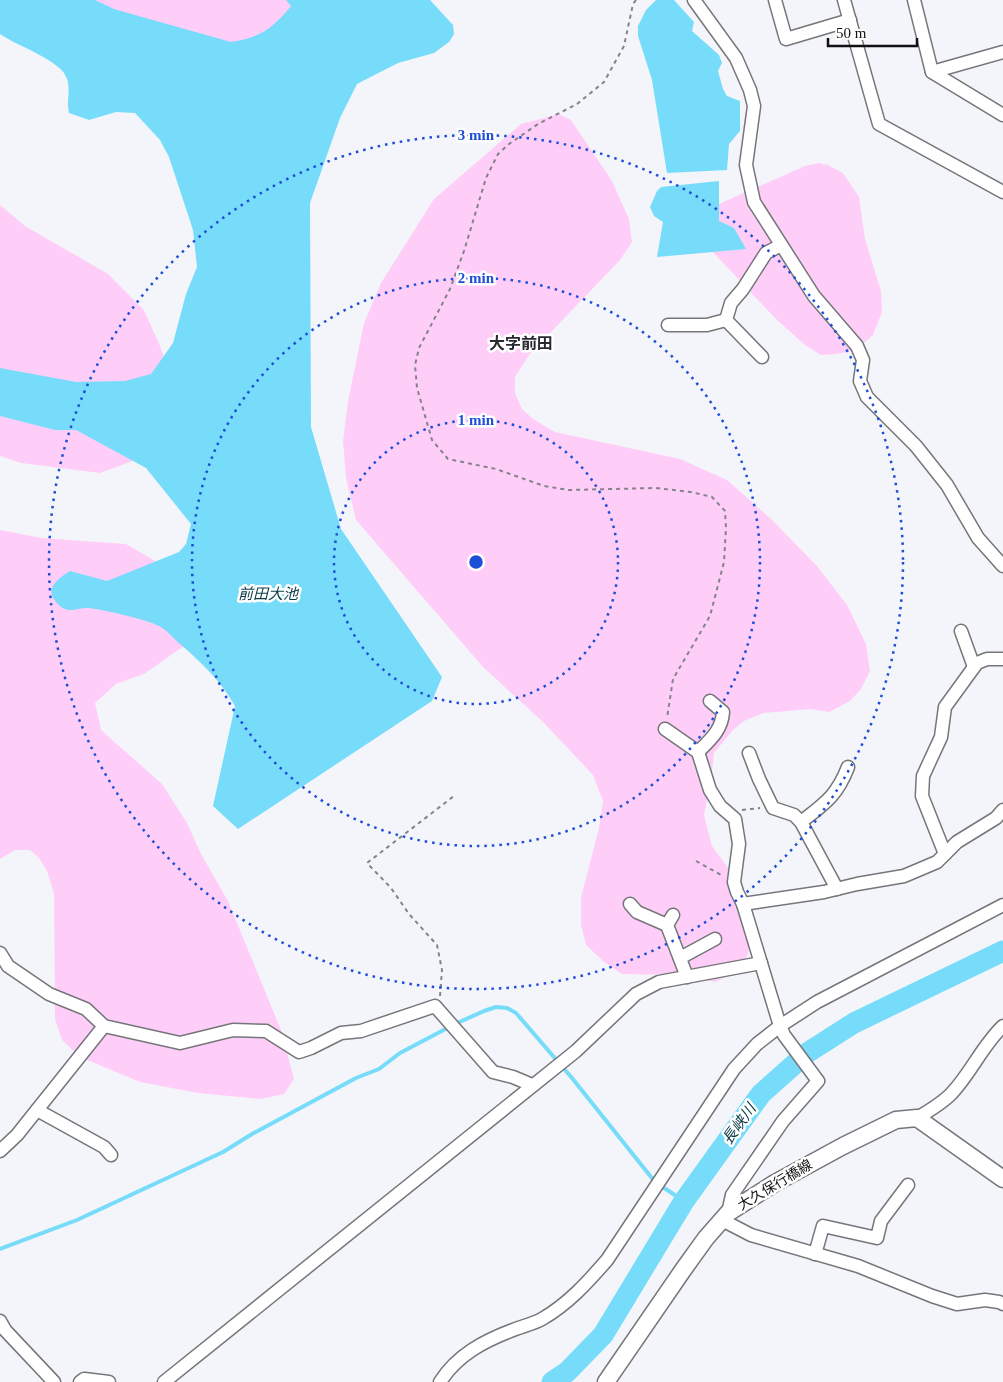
<svg xmlns="http://www.w3.org/2000/svg" width="1003" height="1382" font-family="'Times New Roman','Noto Sans JP',serif">
<style>
.green{fill:#ffcef8}
.water{fill:#76dcf9}
.lines{fill:none;stroke-linecap:round;stroke-linejoin:round}
.stream{stroke:#76dcf9;stroke-width:4}
.river{stroke:#76dcf9;stroke-width:21}
.minor-casing{stroke:#74767a;stroke-width:15}
.major-casing{stroke:#74767a;stroke-width:19}
.path{stroke:#848488;stroke-width:2;stroke-dasharray:4 4;stroke-linecap:butt}
.minor{stroke:#fff;stroke-width:12}
.major{stroke:#fff;stroke-width:16}
.ring{fill:none;stroke:#1d4ed8;stroke-width:2.5;stroke-dasharray:2.5 5}
.labels{text-anchor:middle;dominant-baseline:central;stroke-width:5;stroke-linejoin:round;paint-order:stroke}
.street-label{font-size:14px;fill:#111113;stroke:#fff}
.water-label{font-size:15px;font-style:italic;fill:#093a46;stroke:#fff}
.quarter-label{font-size:16px;font-weight:bold;fill:#292a2e;stroke:#fff}
.centre{fill:#1d4ed8;stroke:#fff;stroke-width:2.5}
.ring-label{font-size:15px;text-anchor:middle;font-weight:bold;fill:#1d4ed8;stroke:#fff;stroke-width:5;stroke-linejoin:round;paint-order:stroke}
</style>
<rect width="100%" height="100%" fill="#f4f5fa"/>
<g class="green">
<path d="M0 0H293L287 20 269 51 0 9Z"/>
<path d="M559 114 571 120 612 181 629 219 632 242 620 260 529 355 515 377V393L522 409 533 419 555 432 680 459 727 480 771 519 817 566 847 605 866 644 870 671 861 689 850 701 829 712 811 709 764 713 744 721 732 731 714 753 711 780 704 815 712 846 734 876 751 932 748 954 740 970 715 982 683 975 622 974 603 961 586 945 581 925V897L599 828 603 801 593 775 544 723 483 667 356 520 346 478 343 441 348 401 364 323 381 283 434 199 521 124Z"/>
<path d="M819 163 828 165 843 173 859 197 865 239 881 291 882 312 873 335 856 350 837 354 821 355 805 345 777 320 708 247 703 211 805 166Z"/>
<path d="M0 205 25 226 108 274 144 310 160 346 178 393 156 431 133 461 100 473 21 463 0 456Z"/>
<path d="M0 530 42 538 126 544 174 572 184 646 144 674 116 684 95 703 101 730 162 784 187 823 201 854 228 901 281 1030 294 1079 284 1094 261 1099 198 1093 140 1082 80 1057 62 1040 55 1019 54 893 47 871 39 858 30 850H15L0 859Z"/>
</g>
<g class="water">
<path d="M0 0H95L114 9 231 42C261 37 272 29 291 6L286 0H430L453 25 454 34 449 42 434 53 398 63 357 84 340 118 310 203 311 427 341 529 442 677 432 701 238 829 213 806 235 706C221 681 202 663 180 644 173 638 167 630 159 626 145 619 105 610 89 608 79 607 68 614 60 606 42 590 56 580 70 571L107 581 179 552 186 544 191 524 146 468 76 430H55L0 416V368L76 382 125 381 151 374 173 343 186 294 197 267 193 230 169 157 160 140 135 113 116 112 89 120 69 113C66 101 71 91 67 79 63 61 15 45 0 34Z"/>
<path d="M656 0H674L694 22 692 31 719 55 722 63 718 71 723 89 727 96 740 101V131L729 144 727 170 667 173 652 80 638 36V26L646 10Z"/>
<path d="M719 181V221L734 228 746 249 657 257 663 222 654 216 650 207 657 191 661 187Z"/>
</g>
<g class="lines">
<path class="stream" d="M0 1249 77 1220 223 1152 252 1134 356 1078 379 1069 400 1053 455 1024 484 1011 496 1007 507 1008 516 1013 572 1078 655 1182 684 1201"/>
<path class="river" d="M552 1382 567 1372 603 1335 684 1201 761 1094 807 1053 854 1023 1003 951"/>
<g class="minor-casing">
<g id="minor">
<path d="M694 0 736 58 750 90 754 106 746 165 754 202 814 296 857 346 863 360 860 381 867 397 916 446 947 485 978 538 1003 566"/>
<path d="M775 0 786 39 850 20"/>
<path d="M844 0 879 124 1003 192"/>
<path d="M914 0 932 72 1003 115"/>
<path d="M932 72 1003 52"/>
<path d="M668 325H707L726 320"/>
<path d="M762 357 726 320 731 303 743 289 766 253 781 245"/>
<path d="M961 631 974 667"/>
<path d="M665 729 698 752 710 790 720 806 735 819 739 844 734 882 737 892 743 904 780 1026 784 1035 818 1081 783 1121 732 1195 728 1213"/>
<path d="M698 752C710 740 722 730 723 712L710 701"/>
<path d="M749 753 759 779 773 808 794 815 801 822"/>
<path d="M945 854 922 796 923 776 941 737 945 707 977 663 987 659H1003"/>
<path d="M837 889 801 822C824 804 837 796 848 767"/>
<path d="M630 904 637 912 667 925"/>
<path d="M743 904 824 892 857 884 904 876 937 862 957 842 996 818 1003 810"/>
<path d="M673 915 667 925 687 977"/>
<path d="M0 953 8 966 49 994 86 1009 104 1026 180 1043 233 1030 266 1031 299 1052 311 1048 341 1033 361 1031 435 1006 493 1072 513 1077 532 1085"/>
<path d="M680 958 715 939"/>
<path d="M37 1110 104 1147 111 1155"/>
<path d="M917 1118C929 1111 941 1104 951 1094 971 1073 982 1046 1003 1026"/>
<path d="M0 1151 17 1135 104 1026"/>
<path d="M722 1220 751 1235 858 1266 932 1296 957 1304 985 1300 999 1302 1003 1304"/>
<path d="M815 1254 823 1226 877 1238 881 1221 908 1185"/>
<path d="M0 1321 5 1330 54 1382"/>
<path d="M80 1382 84 1379 109 1382"/>
<path d="M164 1382 576 1051 636 994 659 982 761 963"/>
<path d="M440 1382C457 1355 484 1341 513 1330 523 1326 533 1324 542 1319 568 1304 587 1283 607 1260L734 1069 757 1044 780 1026 817 1002 1003 905"/>
</g>
</g>
<g class="major-casing">
<path id="major" d="M606 1382 683 1270 706 1238 728 1213 775 1183 843 1146 896 1120 917 1118 1003 1179"/>
</g>
<g class="path">
<path d="M636 0 633 4 624 46 604 82 577 104 538 124 509 144 498 154 486 178 464 251 450 289 419 348 415 365 417 388 432 440 448 459 496 469 544 486 568 490 656 488 691 492 712 497 725 511 726 528 724 562 710 616 673 679 667 718"/>
<path d="M742 810 760 808"/>
<path d="M696 861 723 876"/>
<path d="M440 996 442 970 437 945 409 914 391 888 367 863 454 796"/>
</g>
<use href="#minor" class="minor"/>
<use href="#major" class="major"/>
</g>
<g class="ring">
<circle cx="476" cy="562" r="142"/>
<circle cx="476" cy="562" r="284"/>
<circle cx="476" cy="562" r="427"/>
</g>
<g class="labels">
<g class="street-label">
<text transform="translate(775 1185) rotate(-31)">大久保行橋線</text>
</g>
<g class="water-label">
<text x="268" y="594">前田大池</text>
<text transform="translate(739 1124) rotate(-54)">長峡川</text>
</g>
<g class="quarter-label">
<text x="521" y="343">大字前田</text>
</g>
</g>
<circle cx="476" cy="562" r="8" class="centre"/>
<g class="ring-label">
<text x="476" y="140">3 min</text>
<text x="476" y="283">2 min</text>
<text x="476" y="425">1 min</text>
</g>
<path d="M828 38v8h89v-8" fill="none" stroke="#111113" stroke-width="2.5"/>
<text x="836" y="38" font-size="15" fill="#111113" stroke="#ffffff" stroke-width="4" paint-order="stroke">50 m</text>
</svg>
